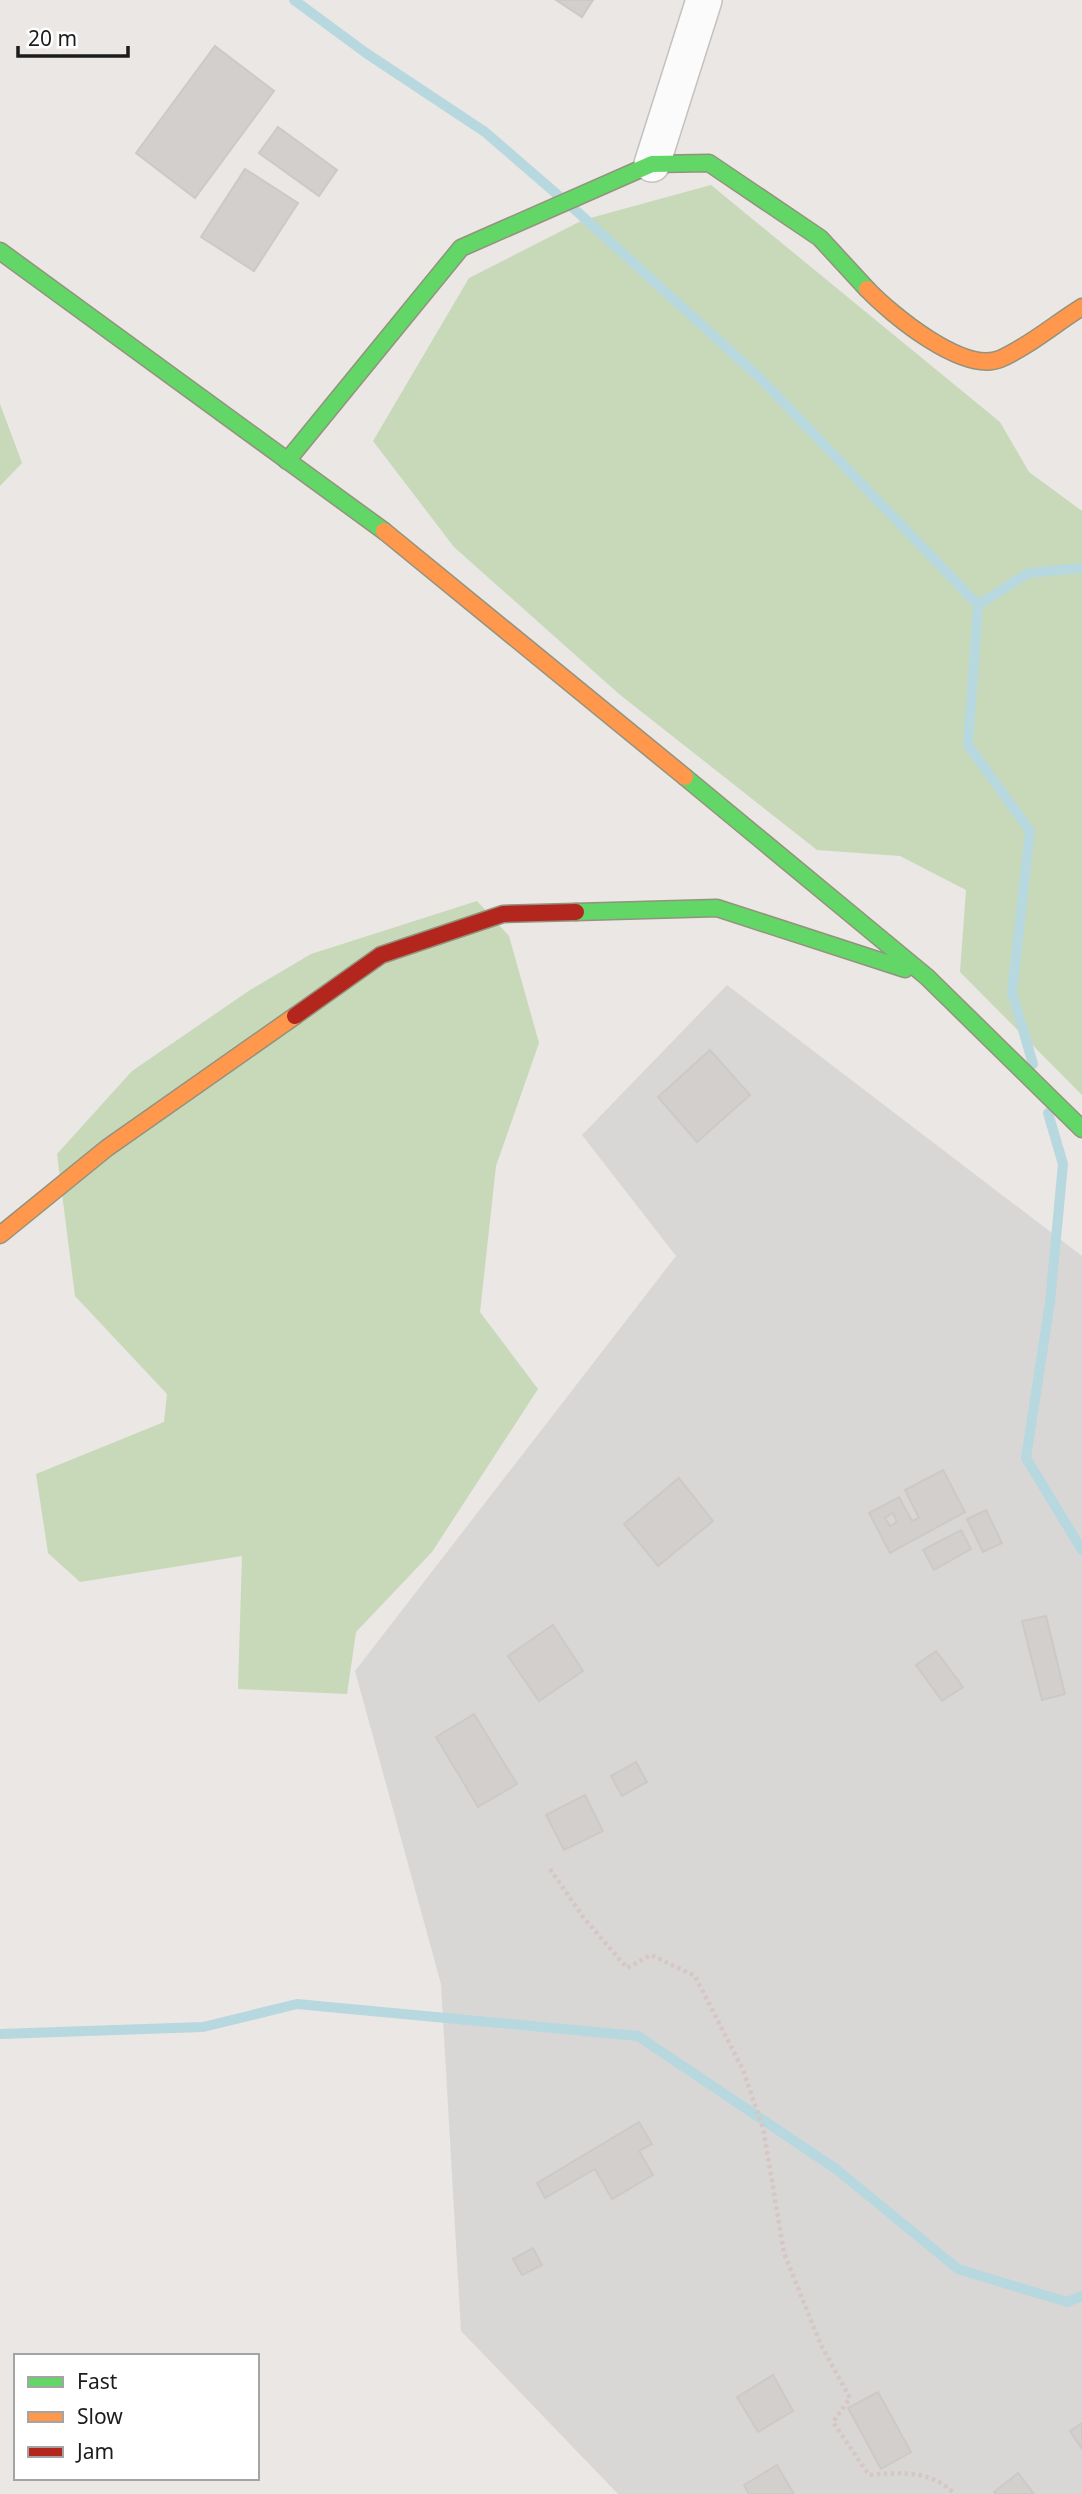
<svg xmlns="http://www.w3.org/2000/svg" width="1082" height="2494" font-family="'Noto Sans',sans-serif">
<style>
.residential{fill:#d9d7d6}
.forest{fill:#c7d9b9}
.lines{fill:none;stroke-linecap:round;stroke-linejoin:round}
.stream{stroke:#b7d8de;stroke-width:10}
.building{fill:#d3cfcd;stroke:#cdc9c6;stroke-width:2;fill-rule:evenodd}
.street-casing{stroke:#c3c2c0;stroke-width:38}
.fast-casing{stroke:#93927d;stroke-width:19}
.slow-casing{stroke:#93927d;stroke-width:19}
.jam-casing{stroke:#93927d;stroke-width:19}
.path{stroke:#d6c6c4;stroke-width:4.5;stroke-dasharray:3.5 3.5;stroke-linecap:butt}
.street{stroke:#fcfbfb;stroke-width:35}
.fast{stroke:#63d668;stroke-width:16}
.slow{stroke:#ff974d;stroke-width:16}
.jam{stroke:#b3261e;stroke-width:16}
</style>
<rect width="100%" height="100%" fill="#eae7e4"/>
<path class="residential" d="M727 985 1082 1256V2494H618L461 2331 441 1984 355 1671 676 1256 582 1135Z"/>
<g class="forest">
<path d="M711 185 1000 422 1029 472 1082 511V1095L960 972 966 890 900 856 817 850 619 694 454 547 373 441 469 278 583 220Z"/>
<path d="M0 404 22 463 0 486Z"/>
<path d="M477 901 509 936 539 1043 496 1166 480 1312 538 1389 432 1552 356 1632 347 1694 238 1689 242 1556 80 1582 48 1553 36 1474 164 1422 167 1394 75 1296 57 1154 132 1071 250 990 311 954Z"/>
</g>
<g class="lines">
<g class="stream">
<path d="M294 0 366 53 485 132 559 196"/>
<path d="M571 206 760 378 978 605"/>
<path d="M1033 1064 1012 992 1030 831 968 745 978 605 1028 573 1082 568"/>
<path d="M1048 1113 1063 1164 1050 1302 1026 1458 1082 1550"/>
<path d="M0 2034 203 2027 297 2004 638 2036 836 2169 958 2269 1067 2302 1082 2296"/>
</g>
</g>
<g class="building">
<path d="M556 0H593L582 17Z"/>
<path d="M215 46 274 91 195 198 136 153Z"/>
<path d="M278 127 337 170 319 196 259 153Z"/>
<path d="M245 169 298 203 254 271 201 237Z"/>
<path d="M710 1050 750 1095 697 1142 658 1097Z"/>
<path d="M943 1470 965 1512 890 1553 869 1513 899 1497 912 1521 919 1518 905 1490ZM893 1513 897 1522 890 1526 885 1518Z"/>
<path d="M679 1478 713 1521 658 1566 624 1524Z"/>
<path d="M986 1510 1002 1543 983 1552 967 1519Z"/>
<path d="M961 1530 971 1549 934 1570 923 1550Z"/>
<path d="M1046 1616 1065 1694 1042 1700 1022 1621Z"/>
<path d="M553 1625 583 1671 539 1701 508 1656Z"/>
<path d="M936 1651 963 1687 942 1701 916 1665Z"/>
<path d="M474 1714 517 1784 478 1807 436 1737Z"/>
<path d="M636 1762 647 1782 622 1796 611 1776Z"/>
<path d="M585 1795 603 1831 564 1850 546 1815Z"/>
<path d="M639 2122 652 2144 639 2151 653 2175 612 2199 595 2169 545 2198 537 2183Z"/>
<path d="M533 2248 542 2265 522 2275 513 2259Z"/>
<path d="M773 2375 793 2411 758 2432 737 2397Z"/>
<path d="M878 2392 911 2452 881 2469 848 2408Z"/>
<path d="M1082 2423V2449L1070 2431Z"/>
<path d="M777 2465 794 2494H749L744 2485Z"/>
<path d="M1018 2473 1034 2494H996L994 2492Z"/>
</g>
<g class="lines">
<g class="street-casing">
<path id="street" d="M652 164 704 0"/>
</g>
<g class="fast-casing">
<g id="fast">
<path d="M0 251 384 531"/>
<path d="M287 461 461 248 652 164 709 163 820 238 867 289"/>
<path d="M685 777 927 977 1082 1129"/>
<path d="M576 912 717 908 905 969"/>
</g>
</g>
<g class="slow-casing">
<g id="slow">
<path d="M867 289C891 314 963 374 1000 359 1028 347 1056 323 1082 307"/>
<path d="M384 531 685 777"/>
<path d="M0 1235 107 1148 295 1016"/>
</g>
</g>
<g class="jam-casing">
<path id="jam" d="M295 1016 381 955 503 914 576 912"/>
</g>
<path class="path" d="M550 1869 583 1917 627 1968 651 1955 695 1976 743 2070 763 2128 784 2253 821 2345 850 2398 833 2422 869 2475C902 2472 930 2470 955 2494"/>
<use href="#street" class="street"/>
<use href="#fast" class="fast"/>
<use href="#slow" class="slow"/>
<use href="#jam" class="jam"/>
</g>
<rect x="14" y="2354" width="245" height="126" fill="#ffffff" stroke="#a4a4a4" stroke-width="2"/>
<rect x="28" y="2377" width="35" height="10" fill="#63d668" stroke="#a4a4a4" stroke-width="2"/>
<text x="77" y="2389" font-size="21" fill="#1c1c1c">Fast</text>
<rect x="28" y="2412" width="35" height="10" fill="#ff974d" stroke="#a4a4a4" stroke-width="2"/>
<text x="77" y="2424" font-size="21" fill="#1c1c1c">Slow</text>
<rect x="28" y="2447" width="35" height="10" fill="#b3261e" stroke="#a4a4a4" stroke-width="2"/>
<text x="77" y="2459" font-size="21" fill="#1c1c1c">Jam</text>
<path d="M18 46v10h110v-10" fill="none" stroke="#1c1c1c" stroke-width="3.5"/>
<text x="28" y="46" font-size="21" fill="#1c1c1c" stroke="#ffffff" stroke-width="5" paint-order="stroke">20 m</text>
</svg>
